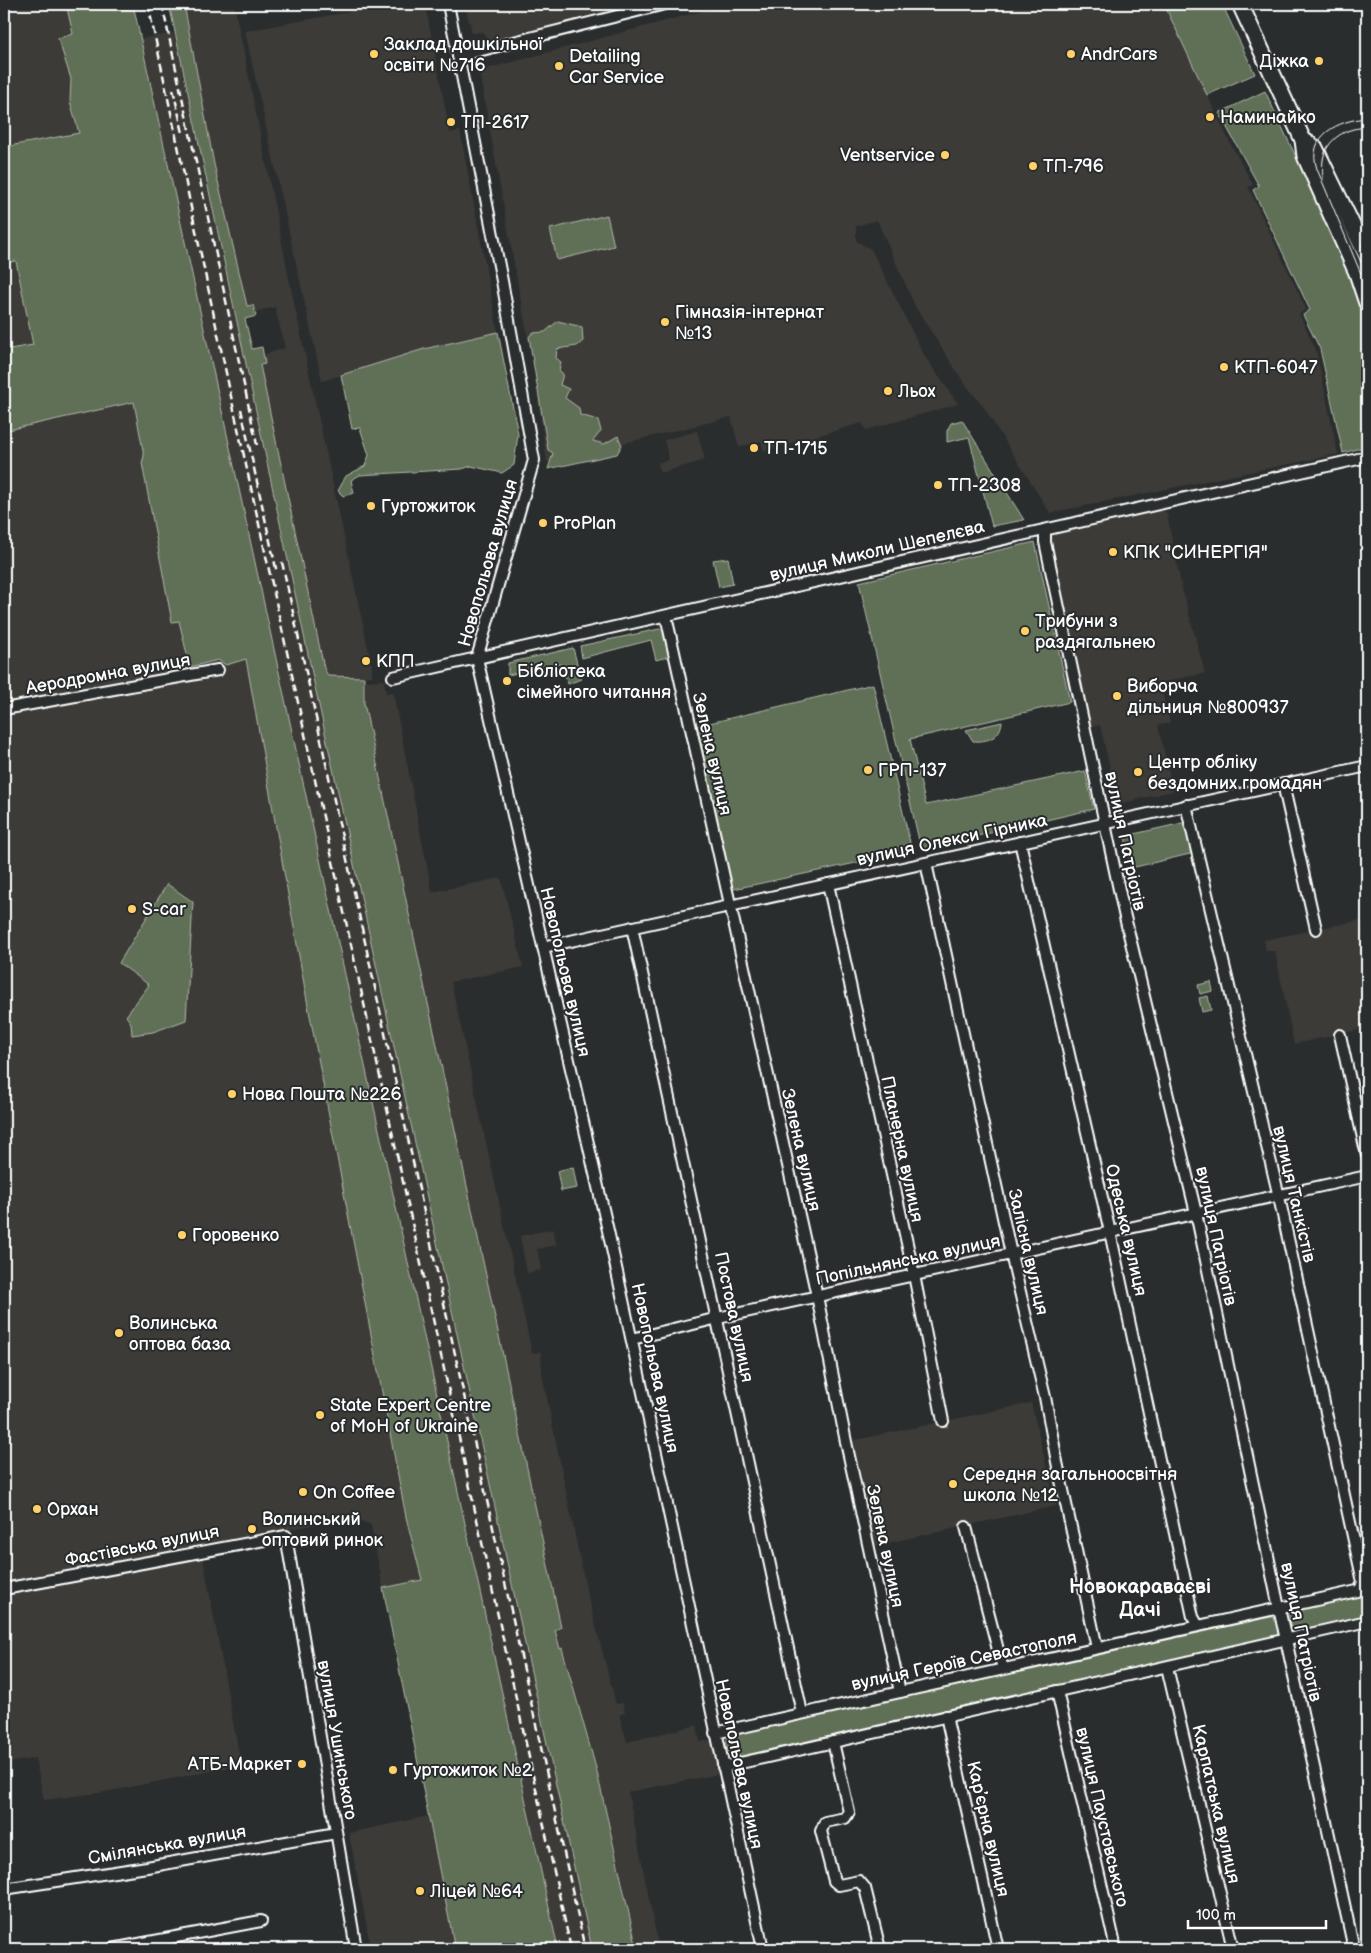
<svg xmlns="http://www.w3.org/2000/svg" width="1371" height="1953" font-family="'Balsamiq Sans',sans-serif">
<style>
.built{fill:#3d3b38}
.green{fill:#616f57;stroke:#b0b7ab}
.lines{fill:none;stroke-linecap:round;stroke-linejoin:round}
.street-casing{stroke:#fff;stroke-width:14}
.secondary-casing{stroke:#fff;stroke-width:19}
.street{stroke:#2a2d2e;stroke-width:10}
.secondary{stroke:#2a2d2e;stroke-width:15}
.tram{stroke:#fff;stroke-width:1}
.rail{stroke:#fff;stroke-width:2.5;stroke-dasharray:8 4;stroke-linecap:butt}
.poi-dot{fill:#ffd166;stroke:#2a2d2e;stroke-width:2}
.labels{text-anchor:middle;dominant-baseline:central;stroke-width:4;stroke-linejoin:round;paint-order:stroke}
.poi-label{font-size:18px;fill:#fff;stroke:#2a2d2e;text-anchor:start}
.street-label{font-size:18px;fill:#fff;stroke:#2a2d2e}
.quarter-label{font-size:20px;font-weight:bold;fill:#fff;stroke:#2a2d2e}
</style>
<rect width="100%" height="100%" fill="#2a2d2e"/>
<filter id="ink" filterUnits="userSpaceOnUse"><feTurbulence type="fractalNoise" baseFrequency=".02" numOctaves="2"/><feDisplacementMap in="SourceGraphic" scale="10" xChannelSelector="R" yChannelSelector="G"/><feConvolveMatrix kernelMatrix="1 2 1 2 8 2 1 2 1" color-interpolation-filters="sRGB"/></filter>
<g filter="url(#ink)">
<g class="built">
<path d="M4 4H112L248 664 406 1517 422 1580 383 1588 371 1525 352 1517 201 1547 241 1765 105 1792 44 1800 35 1758 4 1764Z"/>
<path d="M184 4H234L293 298 372 667V676L335 678 328 676 324 668 260 365 265 364 263 355 285 348 275 307 255 312 253 305 247 306 214 164Z"/>
<path d="M392 4H425L450 133 460 131 498 332 424 349 322 381 245 31Z"/>
<path d="M465 4H631L485 43 486 37 482 32 472 33Z"/>
<path d="M740 4H1164L1230 143 1253 185 1248 187 1306 309 1299 314 1316 350 1338 454 1050 513 983 406 963 381 916 308 877 220 856 226V241L871 249 925 357 958 404 866 430 862 423 764 451 761 441 739 447 731 417 547 462 534 372 479 71 695 13Z"/>
<path d="M174 33 315 687 592 1949H558L140 39Z"/>
<path d="M697 431 705 460 660 473 658 463 669 460 664 440Z"/>
<path d="M1163 509 1167 514 1181 585 1205 673 1160 683 1170 723 1158 725 1173 791 1118 804 1100 725 1088 727 1049 544 1050 536 1055 532Z"/>
<path d="M384 680 386 693 393 692 432 892 501 878 523 967 451 982 532 1353 541 1352 542 1374 586 1589 616 1704 623 1703 625 1713 619 1715 627 1742 697 1725 700 1742 711 1740 719 1774 628 1792 659 1949H637L596 1768 563 1649H560L555 1630 561 1627 364 703 365 681Z"/>
<path d="M1362 920 1367 944V1028L1294 1044 1275 951H1266L1264 940Z"/>
<path d="M553 1229 556 1245 537 1249 541 1270 527 1273 520 1236Z"/>
<path d="M1031 1403 1056 1506 869 1547 846 1442Z"/>
<path d="M461 1809 495 1949H371L349 1833Z"/>
</g>
<g class="green">
<path d="M66 4H133L558 1949H455L383 1588 422 1580 406 1517 306 995 246 659 226 665 218 660 190 667 179 621 172 622 142 463 144 456 134 402 4 431V350L33 345 16 261 4 263V147L79 133 70 101 71 79 58 38 73 34Z"/>
<path d="M169 4H184L214 164 247 306 253 305 256 316 245 319 252 349 262 347 265 364 260 365 324 668 328 676 364 677V703L561 1627 555 1630 560 1649 562 1648 596 1768 637 1949H592L315 687Z"/>
<path d="M1164 4H1222L1255 74 1207 95Z"/>
<path d="M1265 91 1354 280 1367 320V446L1343 453 1320 349 1303 315 1310 310 1253 190 1259 186 1219 113Z"/>
<path d="M607 215 614 246 557 260 550 229Z"/>
<path d="M558 321 582 327 583 341 577 346 557 349 556 358 561 362 559 370 563 374 560 385 569 389 565 398 579 408 580 415 598 420 601 431 593 441 604 444 618 436 622 445 617 454 548 469 553 453 548 450 529 337 532 333 545 332Z"/>
<path d="M498 332 518 434 514 465 502 473 471 466 462 469 360 475 351 480 354 493 343 496 338 491 346 476 365 466 369 455 360 428 352 429 341 375 424 349Z"/>
<path d="M962 420 1024 520 992 526 969 437 947 442V431L951 423Z"/>
<path d="M1035 542 1070 702 910 739 926 805 1085 771 1094 809 921 849 859 582Z"/>
<path d="M728 558 733 584 719 587 713 560Z"/>
<path d="M664 628 670 656 656 660 651 640 582 658 580 646Z"/>
<path d="M573 648 581 679 568 684 561 664 508 675V663Z"/>
<path d="M873 684 912 851 729 890 693 727Z"/>
<path d="M1002 722C1000 738 987 742 973 741L966 730Z"/>
<path d="M1187 822 1194 853 1131 868 1125 836Z"/>
<path d="M167 884 193 902 186 1020 153 1032 132 1035 131 1023 126 1016 149 985 119 963Z"/>
<path d="M1211 982 1213 991 1200 994 1198 985Z"/>
<path d="M1208 996 1211 1010 1202 1012 1199 998Z"/>
<path d="M573 1167 577 1188 561 1191 557 1171Z"/>
<path d="M1367 1592V1617L1301 1632 1290 1626 1289 1614 1295 1608Z"/>
<path d="M1268 1614 1278 1621 1280 1629 1276 1637 1105 1679 736 1757C726 1752 722 1743 731 1734Z"/>
</g>
<g class="lines">
<g class="street-casing">
<g id="street">
<path d="M448 4 502 281 534 460 477 658 609 1235 763 1949"/>
<path d="M458 56 665 4"/>
<path d="M1045 530V542L1124 913 1196 1213 1279 1608 1354 1949"/>
<path d="M666 616 817 1296 846 1442 900 1692"/>
<path d="M393 677 1367 457"/>
<path d="M4 709 218 670"/>
<path d="M1283 784 1316 929"/>
<path d="M1186 805 1279 1197 1363 1582 1360 1590"/>
<path d="M1020 842 1110 1232 1193 1617 1198 1626"/>
<path d="M926 863 1011 1254 1045 1397 1057 1462 1097 1648"/>
<path d="M828 884 914 1275 943 1421"/>
<path d="M632 927 802 1713"/>
<path d="M543 947 1367 766"/>
<path d="M1340 1035 1367 1156"/>
<path d="M632 1339 718 1318 1367 1176"/>
<path d="M966 1527 1003 1669"/>
<path d="M4 1589 286 1536 356 1949"/>
<path d="M1167 1667 1233 1949"/>
<path d="M1057 1691 1116 1949"/>
<path d="M946 1716 998 1949"/>
<path d="M715 1733 1366 1589"/>
<path d="M833 1742 849 1812 845 1818 825 1822 821 1831 834 1881 839 1885 859 1881 865 1888 880 1949"/>
<path d="M723 1767 1367 1621"/>
<path d="M4 1889 147 1867 336 1833"/>
<path d="M112 1949 261 1921"/>
</g>
</g>
<g class="secondary-casing">
<g id="secondary">
<path d="M1240 4 1303 140 1305 156 1357 273 1367 303"/>
<path d="M1303 140 1315 148 1367 256"/>
</g>
</g>
<use href="#street" class="street"/>
<use href="#secondary" class="secondary"/>
<g class="tram">
<path d="M1367 118C1338 120 1306 136 1317 169L1367 288"/>
<path d="M1323 180C1323 174 1322 166 1323 160 1326 139 1348 126 1367 128"/>
<path d="M1366 270 1362 245 1367 227"/>
</g>
<g class="rail">
<path d="M148 4 232 401 571 1949"/>
<path d="M162 4 257 445"/>
<path d="M173 89 183 133"/>
<path d="M241 409 277 573"/>
<path d="M282 562 585 1949"/>
</g>
</g>
</g>
<g class="poi-dot">
<circle cx="374" cy="54" r="5"/>
<circle cx="1071" cy="54" r="5"/>
<circle cx="1319" cy="61" r="5"/>
<circle cx="559" cy="66" r="5"/>
<circle cx="1210" cy="117" r="5"/>
<circle cx="451" cy="122" r="5"/>
<circle cx="945" cy="155" r="5"/>
<circle cx="1033" cy="166" r="5"/>
<circle cx="665" cy="322" r="5"/>
<circle cx="1224" cy="367" r="5"/>
<circle cx="888" cy="391" r="5"/>
<circle cx="754" cy="448" r="5"/>
<circle cx="938" cy="485" r="5"/>
<circle cx="371" cy="506" r="5"/>
<circle cx="543" cy="523" r="5"/>
<circle cx="1113" cy="552" r="5"/>
<circle cx="1025" cy="631" r="5"/>
<circle cx="366" cy="661" r="5"/>
<circle cx="507" cy="681" r="5"/>
<circle cx="1117" cy="696" r="5"/>
<circle cx="868" cy="770" r="5"/>
<circle cx="1138" cy="772" r="5"/>
<circle cx="132" cy="909" r="5"/>
<circle cx="232" cy="1094" r="5"/>
<circle cx="182" cy="1235" r="5"/>
<circle cx="119" cy="1333" r="5"/>
<circle cx="320" cy="1415" r="5"/>
<circle cx="953" cy="1484" r="5"/>
<circle cx="303" cy="1492" r="5"/>
<circle cx="37" cy="1509" r="5"/>
<circle cx="252" cy="1529" r="5"/>
<circle cx="302" cy="1764" r="5"/>
<circle cx="393" cy="1770" r="5"/>
<circle cx="420" cy="1891" r="5"/>
</g>
<g class="labels">
<g class="poi-label">
<text x="384" y="44">Заклад дошкільної<tspan x="384" dy="21">освіти №716</tspan></text>
<text x="1081" y="54">AndrCars</text>
<text x="569" y="56">Detailing<tspan x="569" dy="21">Car Service</tspan></text>
<text x="1309" y="61" text-anchor="end">Діжка</text>
<text x="1220" y="117">Наминайко</text>
<text x="461" y="122">ТП-2617</text>
<text x="935" y="155" text-anchor="end">Ventservice</text>
<text x="1043" y="166">ТП-796</text>
<text x="675" y="312">Гімназія-інтернат<tspan x="675" dy="21">№13</tspan></text>
<text x="1234" y="367">КТП-6047</text>
<text x="898" y="391">Льох</text>
<text x="764" y="448">ТП-1715</text>
<text x="948" y="485">ТП-2308</text>
<text x="381" y="506">Гуртожиток</text>
<text x="553" y="523">ProPlan</text>
<text x="1123" y="552">КПК "СИНЕРГІЯ"</text>
<text x="1035" y="621">Трибуни з<tspan x="1035" dy="21">раздягальнею</tspan></text>
<text x="376" y="661">КПП</text>
<text x="517" y="671">Бібліотека<tspan x="517" dy="21">сімейного читання</tspan></text>
<text x="1127" y="686">Виборча<tspan x="1127" dy="21">дільниця №800937</tspan></text>
<text x="1148" y="762">Центр обліку<tspan x="1148" dy="21">бездомних громадян</tspan></text>
<text x="878" y="770">ГРП-137</text>
<text x="142" y="909">S-car</text>
<text x="242" y="1094">Нова Пошта №226</text>
<text x="192" y="1235">Горовенко</text>
<text x="129" y="1323">Волинська<tspan x="129" dy="21">оптова база</tspan></text>
<text x="330" y="1405">State Expert Centre<tspan x="330" dy="21">of MoH of Ukraine</tspan></text>
<text x="963" y="1474">Середня загальноосвітня<tspan x="963" dy="21">школа №12</tspan></text>
<text x="313" y="1492">On Coffee</text>
<text x="47" y="1509">Орхан</text>
<text x="262" y="1519">Волинський<tspan x="262" dy="21">оптовий ринок</tspan></text>
<text x="292" y="1764" text-anchor="end">АТБ-Маркет</text>
<text x="403" y="1770">Гуртожиток №2</text>
<text x="430" y="1891">Ліцей №64</text>
</g>
<g class="street-label">
<text transform="translate(877 551) rotate(-13)">вулиця Миколи Шепелєва</text>
<text transform="translate(488 563) rotate(-74)">Новопольова вулиця</text>
<text transform="translate(108 674) rotate(-10)">Аеродромна вулиця</text>
<text transform="translate(712 754) rotate(77)">Зелена вулиця</text>
<text transform="translate(952 840) rotate(-12)">вулиця Олекси Гірника</text>
<text transform="translate(1125 841) rotate(78)">вулиця Патріотів</text>
<text transform="translate(565 972) rotate(77)">Новопольова вулиця</text>
<text transform="translate(902 1149) rotate(78)">Планерна вулиця</text>
<text transform="translate(801 1150) rotate(77)">Зелена вулиця</text>
<text transform="translate(1294 1194) rotate(77)">вулиця Танкістів</text>
<text transform="translate(1126 1230) rotate(77)">Одеська вулиця</text>
<text transform="translate(1216 1236) rotate(78)">вулиця Патріотів</text>
<text transform="translate(1028 1252) rotate(77)">Залісна вулиця</text>
<text transform="translate(908 1260) rotate(-12)">Попільнянська вулиця</text>
<text transform="translate(734 1317) rotate(78)">Постова вулиця</text>
<text transform="translate(655 1368) rotate(78)">Новопольова вулиця</text>
<text transform="translate(142 1546) rotate(-11)">Фастівська вулиця</text>
<text transform="translate(885 1546) rotate(78)">Зелена вулиця</text>
<text transform="translate(1301 1632) rotate(78)">вулиця Патріотів</text>
<text transform="translate(964 1661) rotate(-12)">вулиця Героїв Севастополя</text>
<text transform="translate(337 1740) rotate(80)">вулиця Ушинського</text>
<text transform="translate(739 1764) rotate(78)">Новопольова вулиця</text>
<text transform="translate(1216 1804) rotate(77)">Карпатська вулиця</text>
<text transform="translate(1102 1817) rotate(77)">вулиця Паустовського</text>
<text transform="translate(988 1829) rotate(77)">Карʼєрна вулиця</text>
<text transform="translate(167 1845) rotate(-10)">Смілянська вулиця</text>
</g>
<g class="quarter-label">
<text x="1140" y="1587">Новокараваєві<tspan x="1140" dy="23">Дачі</tspan></text>
</g>
</g>
<rect width="1371" height="1953" fill="none" stroke="#2a2d2e" stroke-width="20"/>
<rect x="10" y="10" width="1351" height="1933" fill="none" stroke="#fff" stroke-width="2" filter="url(#ink)"/>
<path d="M1188 1920v8h138v-8" fill="none" stroke="#ffffff" stroke-width="2.5"/>
<text x="1196" y="1920" font-size="15" fill="#ffffff" stroke="#2a2d2e" stroke-width="4" paint-order="stroke">100 m</text>
</svg>
